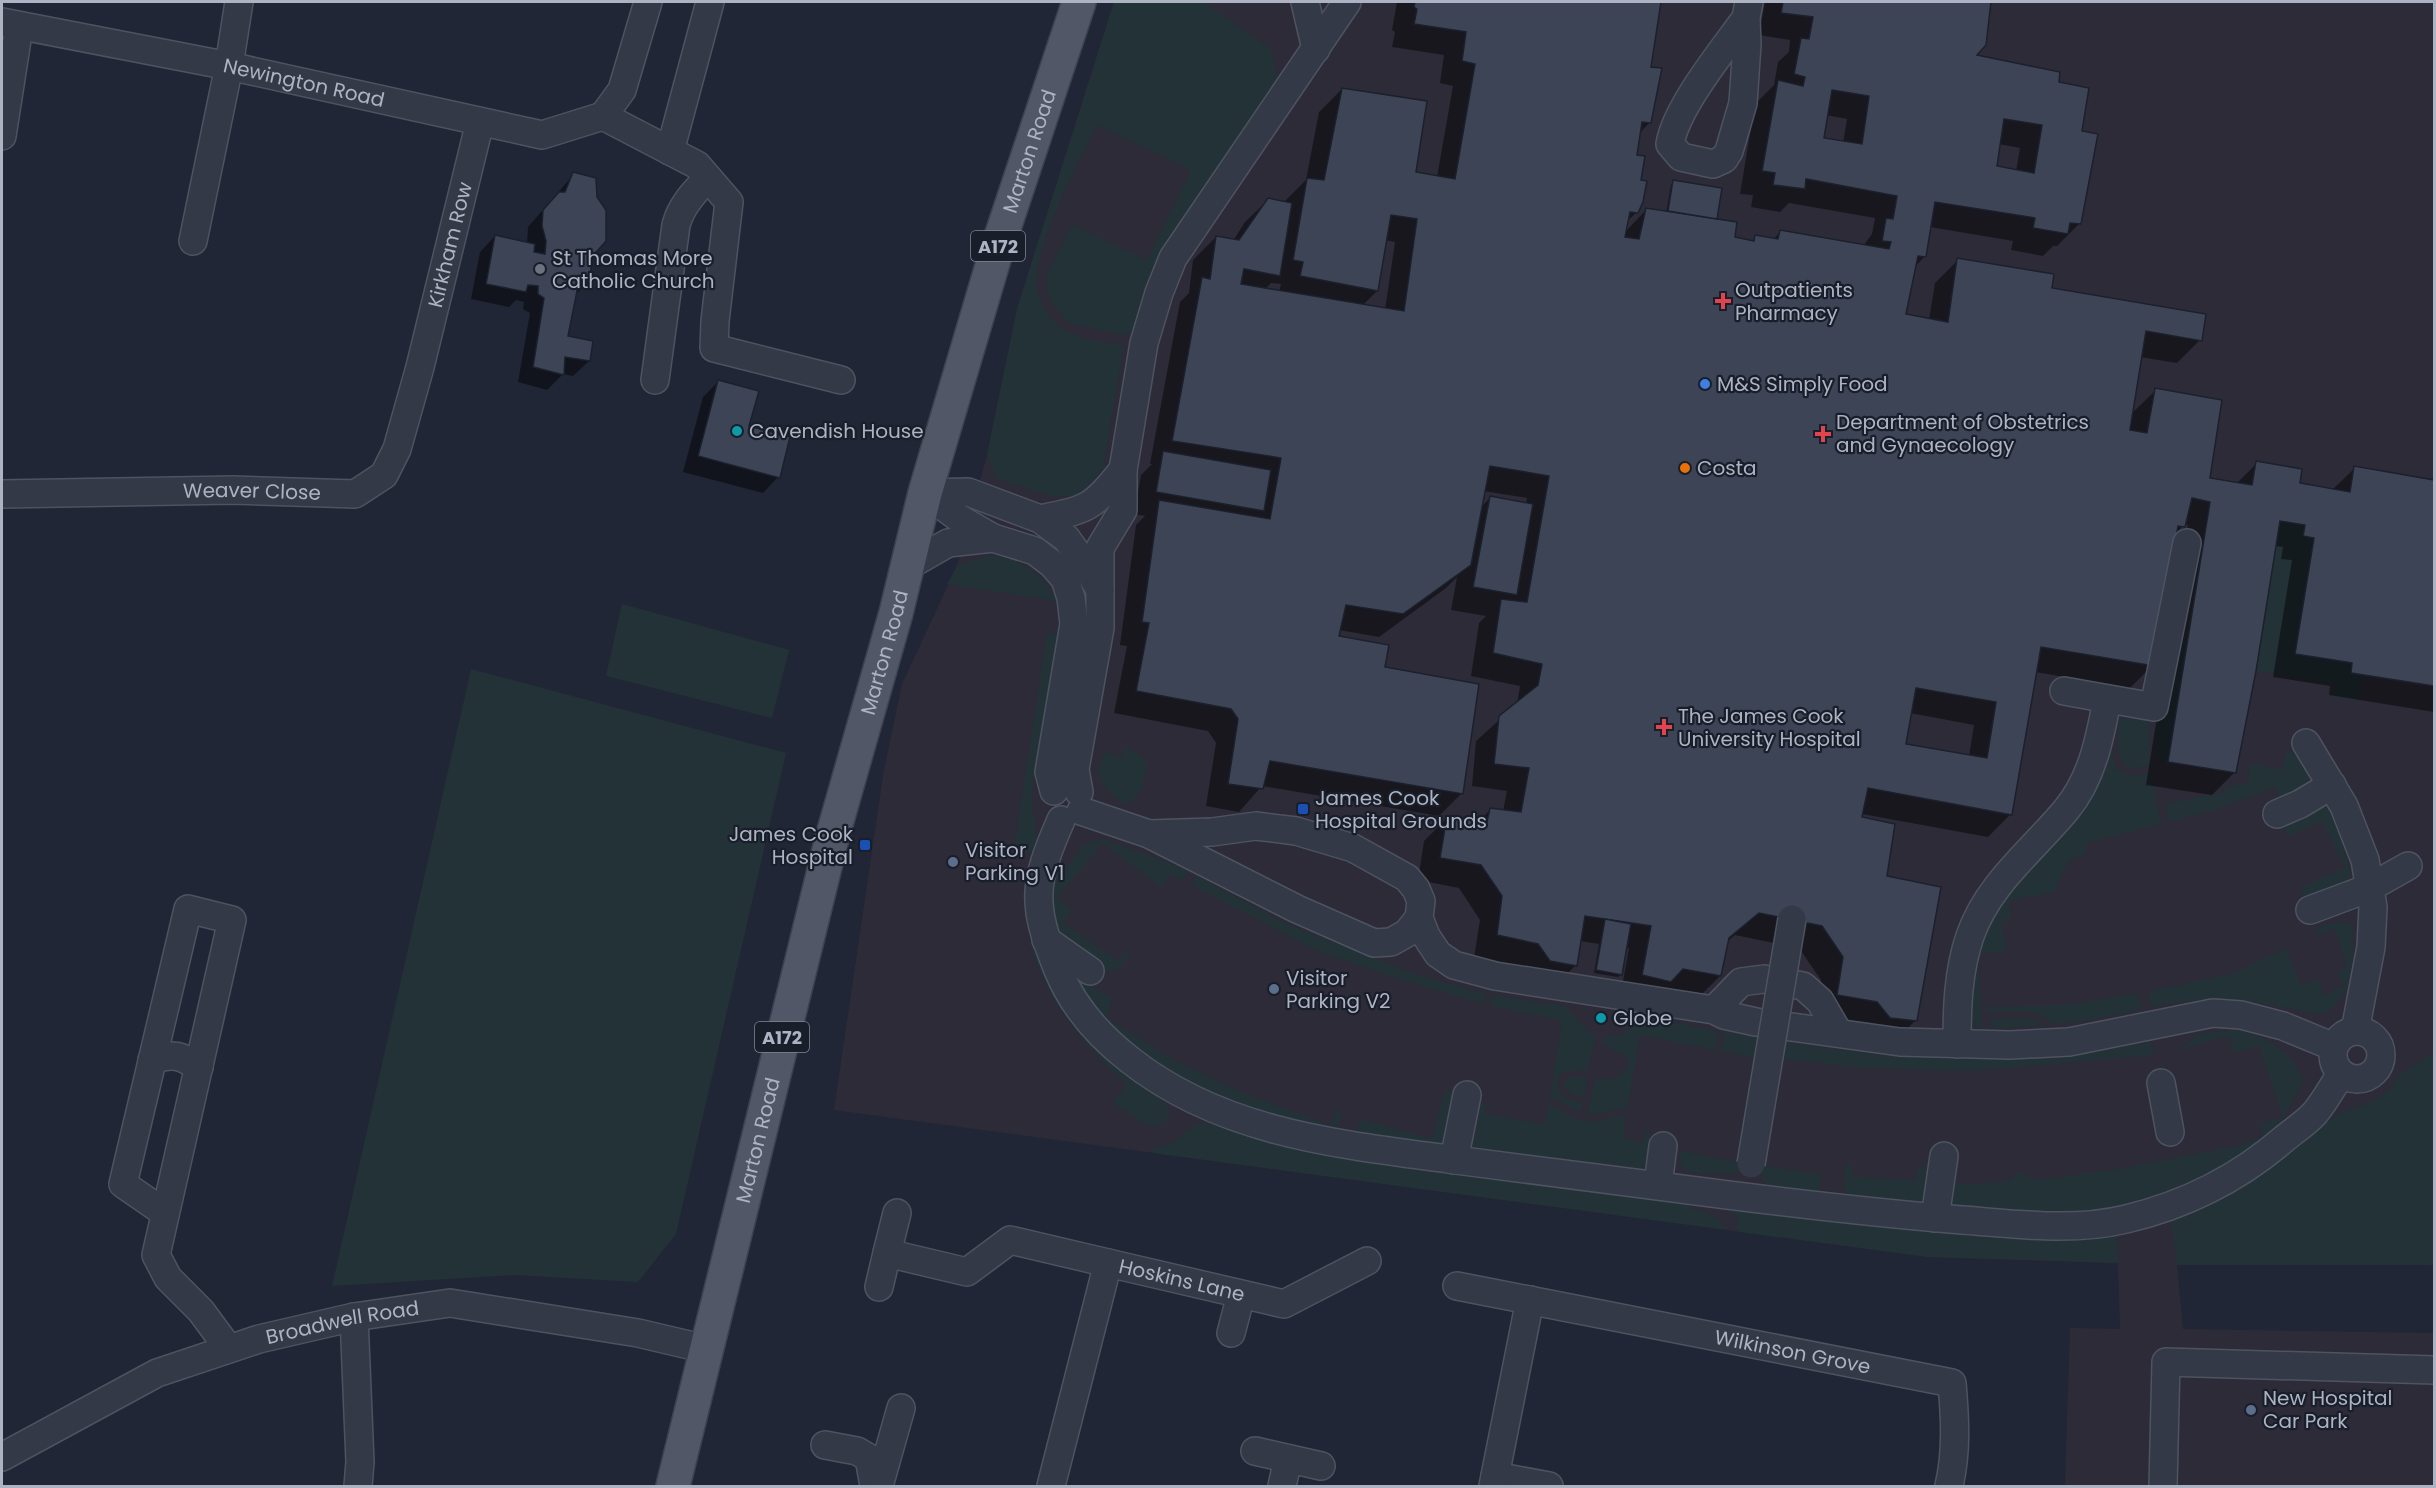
<svg xmlns="http://www.w3.org/2000/svg" width="2436" height="1488" font-family="Poppins,sans-serif">
<style>
.medical{fill:#2e2b38}
.green{fill:#223237}
.shadow{fill:#0007;fill-rule:evenodd}
.building{fill:#3c4456;stroke:#1b202d;stroke-width:1.5;fill-rule:evenodd}
.lines{fill:none;stroke-linecap:round;stroke-linejoin:round}
.minor-casing{stroke:#4e5361;stroke-width:30}
.major-casing{stroke:#3d4250;stroke-width:36}
.minor{stroke:#333946;stroke-width:27}
.major{stroke:#515767;stroke-width:33}
.minor-bridge-casing{stroke:#4e5361;stroke-width:30;stroke-linecap:butt}
.minor-bridge{stroke:#333946;stroke-width:27}
.worship-dot{fill:#6b7280;stroke:#191e2b;stroke-width:2}
.health-dot{fill:#e0444e;stroke:#191e2b;stroke-width:2}
.shop-dot{fill:#3f7fe0;stroke:#191e2b;stroke-width:2}
.culture-dot{fill:#0f9aa8;stroke:#191e2b;stroke-width:2}
.food-dot{fill:#e8710a;stroke:#191e2b;stroke-width:2}
.transit-dot{fill:#1a4fb4;stroke:#191e2b;stroke-width:2}
.service-dot{fill:#5c6f8a;stroke:#191e2b;stroke-width:2}
.labels{text-anchor:middle;dominant-baseline:central;stroke-width:4.5;stroke-linejoin:round;paint-order:stroke}
.shield{fill:#191e2b;stroke:#818695;stroke-width:1.5}
.shield-label{font-size:18px;font-weight:bold;fill:#adb3c3}
.street-label{font-size:20px;fill:#adb3c3;stroke:#191e2b}
.poi-label{font-size:20px;fill:#adb3c3;stroke:#191e2b;text-anchor:start}
</style>
<rect width="100%" height="100%" fill="#202636"/>
<path class="medical" d="M1114 2H2434V1265H2177L2183 1329 2434 1333V1486H2065L2070 1328 2120 1329 2118 1263 1928 1257 834 1110 884 770 902 684 957 566 993 433 1017 309Z"/>
<g class="green">
<path d="M1114 2H1203L1271 49 1278 80 1167 248 1136 320 1135 329 1125 335 1076 325 1067 321 1051 302 1047 289 1046 275 1072 224 1147 260 1191 170 1097 125C1079 162 1032 248 1037 287 1039 302 1048 317 1059 326 1076 340 1103 342 1124 345L1103 468 1089 486 1078 495 1054 497 996 478 987 454 1017 309Z"/>
<path d="M2280 521 2305 525 2314 538 2295 654 2352 663 2351 673 2362 675 2358 701 2333 697 2335 684 2256 671Z"/>
<path d="M990 555C1018 559 1046 573 1056 601L947 584 957 566Z"/>
<path d="M622 604 789 650 772 718 606 676Z"/>
<path d="M1047 633 1059 635 1031 799 1037 837 1032 852 1016 850 1015 842Z"/>
<path d="M2182 639H2188L2168 762 2156 759V723L2163 713 2170 712Z"/>
<path d="M471 669 786 753 676 1234 638 1282 515 1275 332 1286Z"/>
<path d="M2132 715 2148 717 2151 765 2132 769C2113 760 2118 739 2119 721Z"/>
<path d="M2111 742 2116 769 2129 776 2151 773 2161 824 2086 843V853L2069 860 2054 892 2009 900 2011 921H2001L2007 951 1978 954 1982 1028H1979L1971 1019 1969 973 1981 933Z"/>
<path d="M1125 746 1142 756 1147 764 1141 791 1128 804C1113 802 1102 784 1098 771L1104 753 1122 757Z"/>
<path d="M2287 749 2298 756 2313 779 2311 791 2282 802 2275 787 2220 808 2170 822 2165 804 2225 792V787L2248 784 2250 763 2283 770Z"/>
<path d="M2317 803 2334 812 2351 875 2347 882 2307 903 2300 888 2345 867 2322 821 2288 837 2281 822Z"/>
<path d="M1103 839 1188 870 1183 881 1170 874 1162 888 1103 843 1058 897 1072 912 1063 923 1119 961 1127 950 1129 953C1125 964 1119 969 1108 972L1065 943 1057 928 1049 899 1053 870 1069 865 1084 844Z"/>
<path d="M1196 876 1287 924 1418 975 1486 994 1484 1004 1389 976 1318 951 1191 885Z"/>
<path d="M2341 921 2349 923C2358 934 2351 980 2344 993 2338 1003 2331 1011 2320 1014 2260 1003 2213 991 2152 1008 2148 1002 2148 998 2151 991L2234 973 2286 948 2301 986 2317 979 2325 996 2343 986 2337 972 2347 967 2335 928 2319 935 2317 927Z"/>
<path d="M1038 944 1114 1064 1166 1103C1172 1116 1169 1120 1157 1127L1144 1124 1113 1103 1127 1084C1080 1041 1054 1010 1031 949Z"/>
<path d="M1079 979 1112 998 1107 1018 1176 1061 1236 1090 1330 1125 1337 1109 1342 1115C1341 1122 1336 1128 1330 1131L1260 1111 1190 1083 1148 1057 1098 1016 1077 982Z"/>
<path d="M2137 993 2141 1009 2086 1021 2052 1024C2035 1006 2011 1012 1987 1012V1007L2068 1005Z"/>
<path d="M1493 995 1567 1007 1591 1035H1596L1588 1070 1566 1072 1558 1076C1555 1095 1565 1100 1583 1103L1581 1112 1550 1097 1562 1020 1491 1006Z"/>
<path d="M1645 1016 1719 1032 1715 1050 1640 1035 1627 1109C1614 1107 1602 1115 1588 1114L1595 1079C1610 1081 1628 1077 1629 1059L1602 1042 1605 1036H1621L1639 1018Z"/>
<path d="M2025 1018 2035 1020 2044 1025 1991 1029 1989 1019Z"/>
<path d="M2237 1030C2264 1036 2294 1051 2303 1080L2275 1135 2216 1175 2107 1214 2049 1219 1950 1207 1944 1183 1974 1184 2007 1181 2019 1172 2039 1180 2111 1170 2238 1146 2263 1135 2259 1124 2283 1117 2259 1046 2233 1053 2229 1036 2167 1053 2190 1042 2197 1034Z"/>
<path d="M1725 1032 1757 1037 1755 1057 1721 1051Z"/>
<path d="M2151 1041 2153 1055 1972 1071 1859 1068 1781 1058 1784 1042 1877 1055 1955 1059H2057L2067 1054H2088Z"/>
<path d="M2434 1052V1265L2177 1264 2171 1220 2202 1209 2230 1192 2316 1128 2351 1108 2363 1106 2379 1098 2393 1086 2398 1076Z"/>
<path d="M1587 1076 1584 1097 1575 1096 1564 1087 1563 1083 1568 1078Z"/>
<path d="M1445 1090 1451 1091 1457 1098 1444 1148 1359 1136 1356 1132 1360 1121 1364 1120 1432 1139Z"/>
<path d="M1476 1102 1486 1104 1484 1114 1545 1124 1549 1104 1574 1118 1593 1122 1604 1121 1618 1115 1626 1117 1623 1137 1643 1142 1648 1127C1652 1141 1651 1160 1640 1171L1468 1148Z"/>
<path d="M1206 1122 1261 1137 1688 1203V1208C1704 1211 1720 1214 1727 1230L1153 1153 1155 1147C1182 1145 1181 1126 1206 1122Z"/>
<path d="M1678 1150 1741 1163 1740 1171 1736 1174C1729 1174 1722 1172 1716 1173 1703 1173 1693 1176 1682 1167Z"/>
<path d="M1849 1164H1852V1176L1916 1181 1918 1165 1925 1167 1932 1177 1926 1200 1919 1205C1904 1204 1855 1207 1847 1193 1842 1186 1844 1173 1846 1165Z"/>
<path d="M1761 1165 1823 1175 1818 1190C1801 1198 1772 1194 1761 1179Z"/>
<path d="M1717 1203C1807 1217 1898 1231 1989 1237 2032 1240 2074 1237 2117 1234L2118 1263 1928 1257 1762 1235 1739 1232 1737 1218Z"/>
</g>
<g class="shadow">
<path d="M1397 2H1660L1650 68V122L1639 134 1635 156 1637 212 1626 222 1625 232 1647 209 1666 213 1671 185 1674 182 1716 218 1733 238 1751 242 1756 237 1773 240 1781 231 1863 246 1872 234 1875 218 1789 203 1780 212 1751 207 1753 195 1740 194 1755 104 1774 85 1778 62 1789 52 1790 40 1759 35 1765 2H1990L1985 45 1974 56 2057 83 2081 132 2080 223 2057 246H2053L2043 256 2011 250 2013 241 1930 227 1925 256 1915 267 1904 316 1929 320 1935 283 1958 260 2050 289 2200 340 2177 363 2140 357 2131 414 2156 390 2208 479 2236 484 2257 463 2299 484 2332 490 2355 468 2434 490V712L2329 695 2330 686 2273 677 2292 560 2281 559 2283 547 2275 546 2235 772 2212 795 2146 785 2188 525 2184 524 2175 535 2153 665 2130 688 2035 672 2011 814 1988 837 1862 814 1861 818 1885 877 1916 1020 1893 1043 1815 1018 1821 980 1799 948 1735 935 1727 942 1720 976 1697 999 1620 998 1629 948H1626L1621 974 1618 977 1594 973 1599 944 1580 941 1576 965 1553 988 1474 958 1480 920 1459 888 1418 880 1424 841 1447 818 1478 822 1491 809 1503 811 1507 791 1472 786 1476 741 1517 704 1520 686 1471 676 1479 623 1486 616 1451 610 1457 577 1446 588 1379 637 1339 630 1337 637 1384 669 1462 793 1439 816 1262 786 1239 812 1206 806 1216 743 1208 731 1114 713 1127 646 1120 645 1136 525 1145 516 1134 514 1141 475 1152 464H1150L1180 302 1189 293 1193 260 1216 237 1233 241 1245 222 1269 199 1284 202 1306 180 1319 112 1342 89 1414 174 1437 177 1453 86 1440 83 1444 55 1392 47 1395 32 1392 30ZM1826 115 1847 119 1843 143 1822 139ZM1999 144 2020 148 2016 171 1995 167ZM1385 240 1395 242 1385 310 1362 306 1377 291ZM1271 283 1281 284 1279 292 1265 289ZM1483 491 1527 498 1526 504 1490 498 1480 508ZM1910 713 1974 725 1969 756 1904 745Z"/>
<path d="M574 174 591 256 588 282 575 295 566 337 589 361 573 376 563 374 547 390 518 382 530 313 523 309 524 302 516 300 509 307 471 299 480 252 495 236 527 244 528 227Z"/>
<path d="M718 382 778 477 763 493 683 472 703 397Z"/>
</g>
<g class="building">
<path d="M1415 2H1661L1651 67 1662 68 1651 123 1642 122 1637 155 1645 156 1641 180 1647 181 1643 202 1638 213 1630 212 1625 237 1639 239 1646 208 1737 222 1735 237 1754 241 1755 235 1778 239 1780 230 1889 249 1891 242 1882 241 1886 218 1893 219 1897 196 1806 179 1805 189 1773 185 1775 173 1762 171 1778 80 1803 86 1805 77 1794 74 1801 38 1809 39 1813 17 1781 13 1783 2H1991L1986 45 1977 55 2060 72 2059 82 2089 88 2082 131 2098 134 2081 224 2070 223 2068 234 2033 228 2035 218 1935 202 1926 257 1918 256 1906 314 1948 322 1957 258 2054 274 2052 288 2206 314 2202 341 2146 331 2130 430 2147 433 2155 388 2222 400 2210 478 2252 485 2256 461 2302 469 2300 483 2350 492 2354 466 2434 480V686L2351 673 2352 663 2295 654 2314 538 2303 536 2305 525 2280 521 2256 671 2236 773 2168 762 2210 502 2192 498 2185 527 2178 526 2154 666 2041 647 2012 815 1868 788 1862 817 1895 824 1887 876 1941 887 1917 1021 1890 1018 1877 1002 1837 995 1843 957 1822 926 1759 913 1729 938 1721 976 1683 969 1671 982 1642 975 1651 926 1585 916 1577 966 1550 961 1538 944 1497 935 1502 896 1481 865 1440 858 1447 816 1487 822 1490 808 1521 812 1529 768 1494 764 1499 716 1538 685 1542 664 1493 653 1501 599 1527 602 1549 476 1490 466 1471 565 1403 614 1346 605 1339 636 1389 645 1385 667 1479 684 1463 794 1270 761 1263 789 1228 784 1238 719 1231 709 1136 691 1149 623 1142 622 1159 500 1270 519 1281 458 1172 441 1202 277 1210 279 1216 236 1239 240 1268 198 1292 203 1280 276 1244 269 1241 284 1404 311 1417 219 1391 215 1378 291 1300 276 1303 262 1293 260 1307 178 1324 180 1342 88 1427 101 1416 172 1455 179 1475 64 1462 61 1466 32 1414 24 1417 9 1414 7ZM1832 90 1869 96 1862 144 1824 138ZM2004 119 2042 125 2034 173 1997 166ZM1916 688 1996 702 1987 758 1906 744Z"/>
<path d="M573 172 596 178 597 197 606 210V241L592 257 590 282 579 281 568 336 593 341 590 361 565 357 564 375 533 367 544 298 538 294V286L528 285 526 292 486 284 495 235 535 244 534 252 545 254 546 241 542 226 543 210 559 192H565Z"/>
<path d="M1673 180 1722 188 1717 219 1668 211Z"/>
<path d="M718 380 759 391 749 426 790 437 780 478 698 456Z"/>
<path d="M1163 451 1271 470 1264 511 1156 492Z"/>
<path d="M1490 496 1533 504 1517 595 1473 587Z"/>
<path d="M1605 919 1631 924 1622 975 1596 970Z"/>
</g>
<g class="lines">
<g class="minor-casing">
<g id="minor">
<path d="M1305 2 1316 49"/>
<path d="M1746 18C1724 49 1676 107 1670 144L1681 157 1713 164 1724 159 1729 151 1743 103 1747 44 1746 18 1749 2"/>
<path id="s1" d="M2 22 229 66 542 135 603 116"/>
<path d="M603 116 697 165 729 202 715 321 714 348 841 380"/>
<path d="M603 116 622 90 648 2"/>
<path d="M2 136 19 27"/>
<path d="M670 151 710 2"/>
<path d="M193 241 229 66 239 2"/>
<path d="M655 380 676 225C681 206 694 192 708 178"/>
<path d="M925 493 960 519 993 538 1035 551 1052 564 1065 579 1071 598 1074 624 1049 772 1054 791"/>
<path d="M925 493 968 492 1040 519 1066 538 1087 567 1100 590"/>
<path id="s2" d="M2 494 233 490 355 494 384 475 397 449 420 367 480 122"/>
<path d="M1040 519C1089 509 1091 509 1123 470"/>
<path d="M908 566 948 543 993 538"/>
<path d="M2064 691 2154 707 2187 543"/>
<path d="M2306 743 2344 806 2365 860 2373 907 2371 947 2355 1031"/>
<path d="M1079 792 1075 769 1100 628V548L1123 510V470L1144 343 1159 293 1173 258 1347 2"/>
<path d="M1081 811 1149 834 1297 909 1374 943 1391 942 1407 933 1419 918"/>
<path d="M2277 814 2300 804 2332 785"/>
<path d="M1061 820C1033 884 1031 904 1058 970 1073 1007 1099 1036 1130 1060 1221 1132 1336 1144 1448 1159 1520 1168 1593 1177 1666 1187 1764 1200 1863 1212 1962 1220 2017 1224 2072 1232 2126 1219 2185 1205 2239 1178 2285 1138 2295 1130 2307 1122 2315 1113 2325 1101 2333 1086 2341 1074"/>
<path d="M1149 834 1212 832 1256 826 1296 831 1353 848 1407 878 1416 889 1421 901 1419 918 1426 936 1438 954 1454 965 1495 976 1714 1010 1724 1015 1756 1022 1900 1042 2010 1045 2069 1042 2213 1013 2241 1015 2283 1026 2334 1047"/>
<path d="M2310 910 2369 888 2408 866"/>
<path d="M1046 940 1090 971"/>
<path d="M1714 1010 1741 982 1764 979 1803 986 1820 1001 1838 1032"/>
<circle cx="2357" cy="1055" r="24"/>
<path d="M1957 1044C1957 1008 1958 971 1970 936 1988 884 2032 851 2066 810 2092 779 2100 738 2107 700"/>
<path d="M152 1060C174 1053 180 1055 199 1067"/>
<path d="M2161 1083 2170 1132"/>
<path d="M1454 1160 1467 1095"/>
<path d="M1658 1185 1663 1146"/>
<path d="M165 1213 123 1184 188 909 232 920 156 1255 168 1278 201 1311 229 1349"/>
<path d="M897 1213 887 1253 967 1272 1010 1240 1108 1263"/>
<path d="M1935 1218 1944 1156"/>
<path id="s3" d="M1457 1286 1952 1383C1955 1418 1957 1451 1949 1486"/>
<path d="M879 1287 887 1253"/>
<path d="M354 1317 360 1462 358 1486"/>
<path d="M1231 1333 1241 1295"/>
<path d="M825 1445 857 1451 869 1458 874 1486"/>
<path d="M1255 1451 1321 1466"/>
<path id="s4" d="M2 1457 157 1373 259 1339 354 1317 450 1303 638 1333 706 1349"/>
<path d="M1495 1476 1549 1486"/>
<path d="M879 1486 901 1408"/>
<path id="s5" d="M1051 1486 1108 1263 1284 1304 1367 1261"/>
<path d="M1282 1486 1288 1459"/>
<path d="M1493 1486 1530 1300"/>
<path d="M2163 1486 2166 1362 2434 1370"/>
</g>
</g>
<g class="major-casing">
<g id="major">
<path id="s6" d="M673 1486 832 838 896 613 925 493 997 249 1079 2"/>
</g>
</g>
<use href="#minor" class="minor"/>
<use href="#major" class="major"/>
<g class="minor-bridge-casing">
<path id="minor-bridge" d="M1751 1164 1792 919"/>
</g>
<use href="#minor-bridge" class="minor-bridge"/>
</g>
<circle class="worship-dot" cx="540" cy="269" r="6"/>
<g class="health-dot">
<path d="M1720 292h6v6h6v6h-6v6h-6v-6h-6v-6h6z"/>
<path d="M1820 425h6v6h6v6h-6v6h-6v-6h-6v-6h6z"/>
<path d="M1661 718h6v6h6v6h-6v6h-6v-6h-6v-6h6z"/>
</g>
<circle class="shop-dot" cx="1705" cy="384" r="6"/>
<g class="culture-dot">
<circle cx="737" cy="431" r="6"/>
<circle cx="1601" cy="1018" r="6"/>
</g>
<circle class="food-dot" cx="1685" cy="468" r="6"/>
<g class="transit-dot">
<rect x="1297" y="803" width="12" height="12" rx="3"/>
<rect x="859" y="839" width="12" height="12" rx="3"/>
</g>
<g class="service-dot">
<circle cx="953" cy="862" r="6"/>
<circle cx="1274" cy="989" r="6"/>
<circle cx="2251" cy="1410" r="6"/>
</g>
<g class="labels">
<g class="shield">
<rect x="971" y="231" width="54" height="30" rx="4.5"/>
<rect x="755" y="1022" width="54" height="30" rx="4.5"/>
</g>
<g class="shield-label">
<text x="998" y="246">A172</text>
<text x="782" y="1037">A172</text>
</g>
<g class="street-label">
<text stroke="none"><textPath href="#s1" startOffset="308">Newington Road</textPath></text>
<text stroke="none"><textPath href="#s6" startOffset="1382">Marton Road</textPath></text>
<text stroke="none"><textPath href="#s2" startOffset="628">Kirkham Row</textPath></text>
<text stroke="none"><textPath href="#s2" startOffset="250">Weaver Close</textPath></text>
<text stroke="none"><textPath href="#s6" startOffset="860">Marton Road</textPath></text>
<text stroke="none"><textPath href="#s6" startOffset="356">Marton Road</textPath></text>
<text stroke="none"><textPath href="#s5" startOffset="306">Hoskins Lane</textPath></text>
<text stroke="none"><textPath href="#s4" startOffset="369">Broadwell Road</textPath></text>
<text stroke="none"><textPath href="#s3" startOffset="342">Wilkinson Grove</textPath></text>
</g>
<g class="poi-label">
<text x="552" y="258">St Thomas More<tspan x="552" dy="23">Catholic Church</tspan></text>
<text x="1735" y="290">Outpatients<tspan x="1735" dy="23">Pharmacy</tspan></text>
<text x="1717" y="384">M&amp;S Simply Food</text>
<text x="1836" y="422">Department of Obstetrics<tspan x="1836" dy="23">and Gynaecology</tspan></text>
<text x="749" y="431">Cavendish House</text>
<text x="1697" y="468">Costa</text>
<text x="1678" y="716">The James Cook<tspan x="1678" dy="23">University Hospital</tspan></text>
<text x="1315" y="798">James Cook<tspan x="1315" dy="23">Hospital Grounds</tspan></text>
<text x="853" y="834" text-anchor="end">James Cook<tspan x="853" dy="23">Hospital</tspan></text>
<text x="965" y="850">Visitor<tspan x="965" dy="23">Parking V1</tspan></text>
<text x="1286" y="978">Visitor<tspan x="1286" dy="23">Parking V2</tspan></text>
<text x="1613" y="1018">Globe</text>
<text x="2263" y="1398">New Hospital<tspan x="2263" dy="23">Car Park</tspan></text>
</g>
</g>
<rect width="2436" height="1488" fill="none" stroke="#adb3c3" stroke-width="6"/>
</svg>
